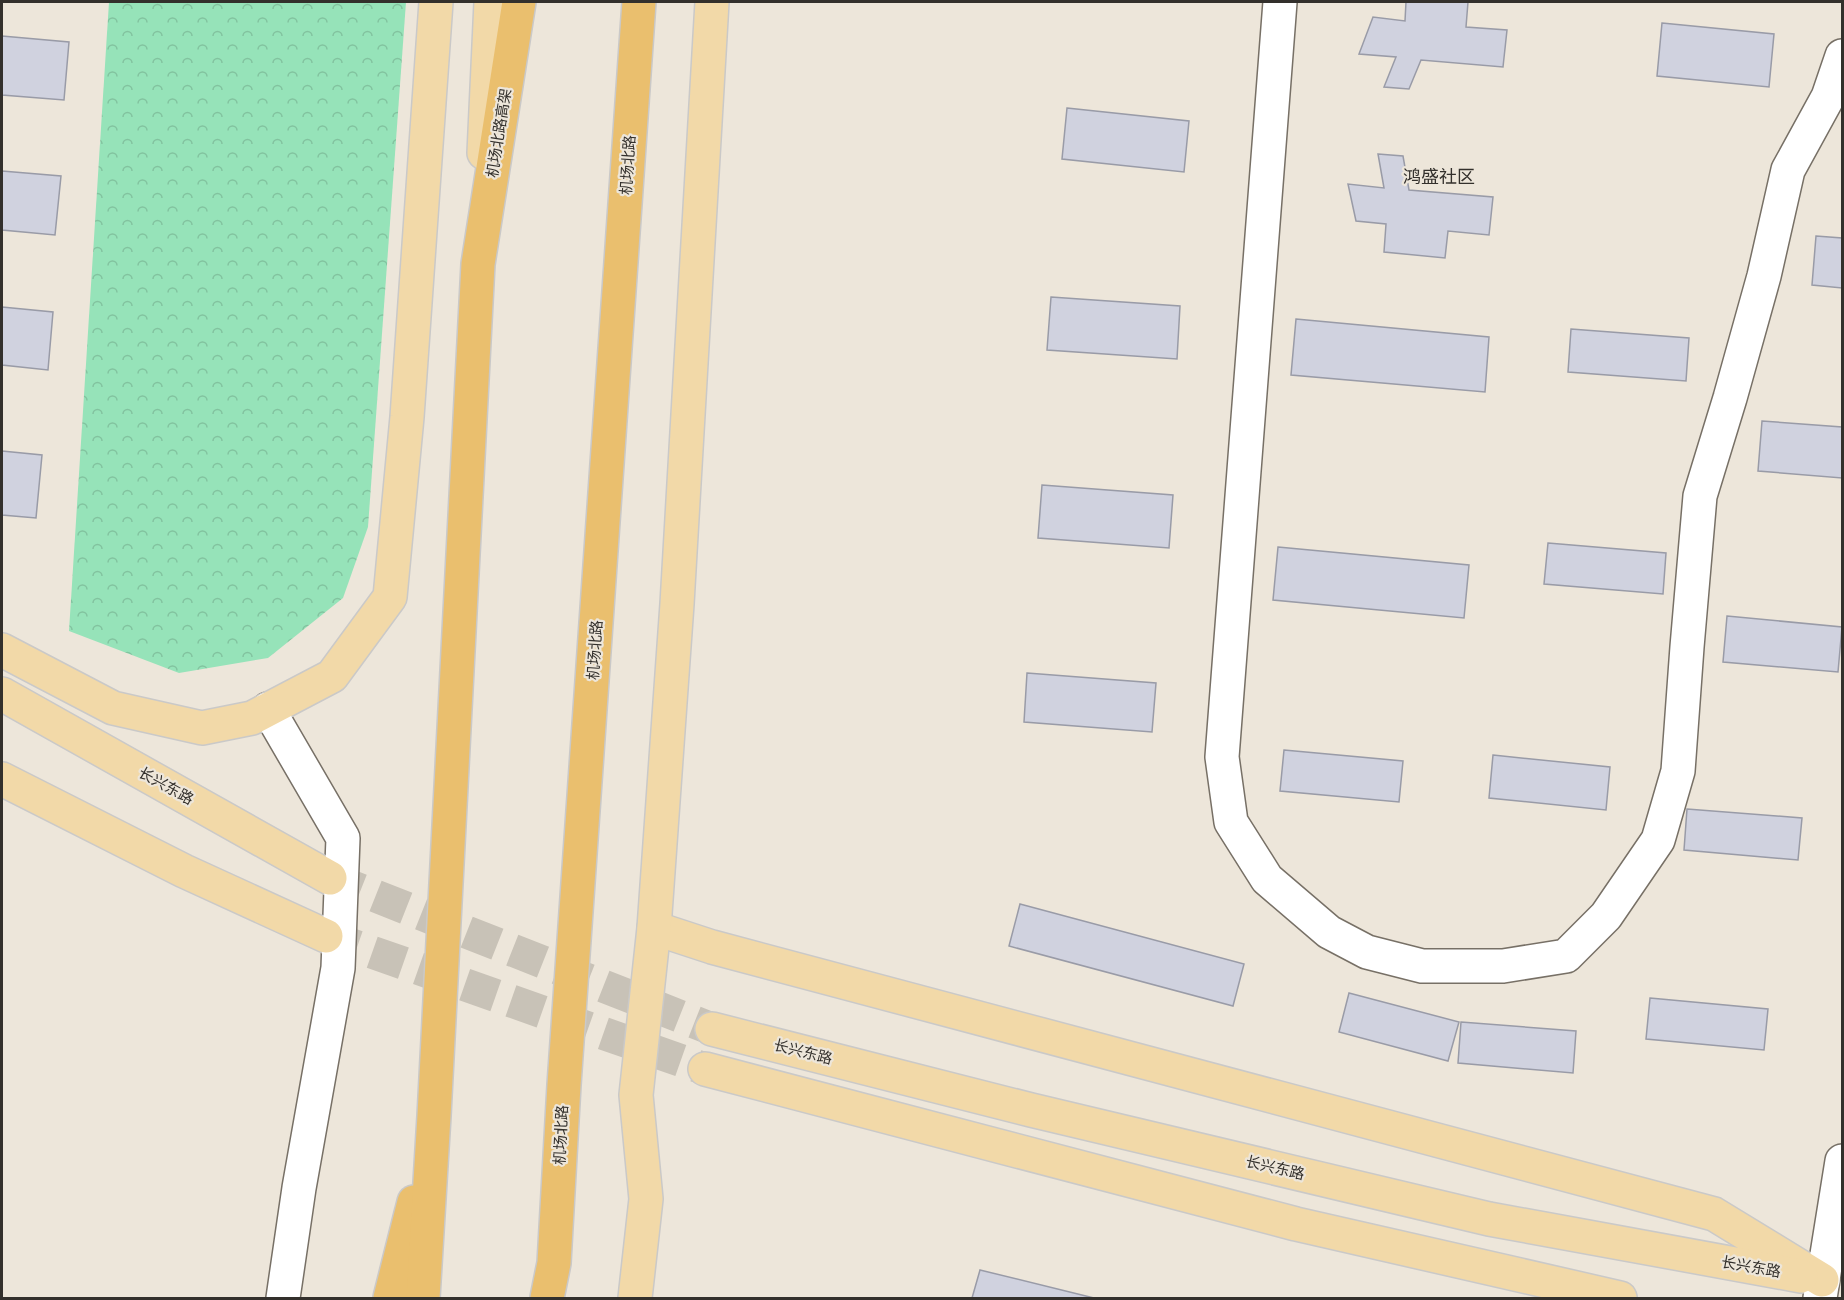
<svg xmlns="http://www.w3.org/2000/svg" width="1844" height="1300" font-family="'Nunito Sans','Noto Sans SC',sans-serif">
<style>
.park{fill:url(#park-crowns)}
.building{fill:#d0d2df;stroke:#999ba7;stroke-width:1.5}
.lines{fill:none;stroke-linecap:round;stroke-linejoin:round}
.major-tunnel{stroke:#c8c2b7;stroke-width:33;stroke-dasharray:33 16;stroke-linecap:butt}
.minor-casing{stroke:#777066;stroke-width:36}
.major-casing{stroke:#cac9c8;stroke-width:36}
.highway-casing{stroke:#cac9c8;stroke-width:36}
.minor{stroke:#fff;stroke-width:33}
.major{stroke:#f2d9a8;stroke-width:33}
.highway{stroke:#eabf6e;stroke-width:33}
.labels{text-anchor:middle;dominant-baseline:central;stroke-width:4.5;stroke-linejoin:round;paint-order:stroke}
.street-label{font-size:15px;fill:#33302c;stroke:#ede6da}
.quarter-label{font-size:18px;fill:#33302c;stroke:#ede6da}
</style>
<defs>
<pattern id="park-crowns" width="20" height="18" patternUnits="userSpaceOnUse" patternTransform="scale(1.5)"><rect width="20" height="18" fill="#96e3b9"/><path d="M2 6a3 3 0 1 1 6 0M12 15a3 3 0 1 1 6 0" fill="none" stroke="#82c39f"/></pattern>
</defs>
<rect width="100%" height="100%" fill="#ede6da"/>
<path class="park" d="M109 2H406L368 527 343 598 268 658 179 673 69 631Z"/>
<g class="building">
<path d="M1406 2H1468L1466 27 1507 30 1503 67 1421 60 1409 89 1384 87 1396 57 1359 54 1373 17 1405 21Z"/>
<path d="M1662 23 1774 34 1769 87 1657 76Z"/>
<path d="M2 36 69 42 64 100 2 95Z"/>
<path d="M1067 108 1189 121 1184 172 1062 159Z"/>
<path d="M1378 154 1403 156 1409 190 1493 197 1489 235 1448 231 1445 258 1384 252 1386 224 1356 221 1348 184 1384 188Z"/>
<path d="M2 171 61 176 55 235 2 230Z"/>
<path d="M1816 236 1842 238V288L1812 285Z"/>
<path d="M1051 297 1180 306 1177 359 1047 350Z"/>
<path d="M2 307 53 312 48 370 2 365Z"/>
<path d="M1296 319 1489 337 1485 392 1291 375Z"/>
<path d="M1571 329 1689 338 1686 381 1568 372Z"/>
<path d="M1762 421 1842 427V478L1758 471Z"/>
<path d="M2 451 42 455 36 518 2 515Z"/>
<path d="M1042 485 1173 495 1169 548 1038 538Z"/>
<path d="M1548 543 1666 553 1663 594 1544 584Z"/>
<path d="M1278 547 1469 565 1464 618 1273 600Z"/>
<path d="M1727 616 1842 627 1838 672 1723 662Z"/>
<path d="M1027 673 1156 683 1152 732 1024 722Z"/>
<path d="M1284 750 1403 761 1399 802 1280 791Z"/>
<path d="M1493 755 1610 767 1606 810 1489 798Z"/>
<path d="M1687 809 1802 818 1798 860 1684 850Z"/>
<path d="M1020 904 1244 964 1233 1006 1009 946Z"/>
<path d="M1349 993 1459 1022 1448 1061 1339 1032Z"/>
<path d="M1650 998 1768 1009 1764 1050 1646 1039Z"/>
<path d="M1461 1022 1576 1031 1573 1073 1458 1063Z"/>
<path d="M980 1270 1094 1298H972Z"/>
</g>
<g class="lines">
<g class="major-tunnel">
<path d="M330 878 712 1029"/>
<path d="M326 936 705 1069"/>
</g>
<g class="minor-casing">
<g id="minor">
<path d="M1280 2 1222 757 1231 822 1267 879 1329 932 1367 952 1422 966H1503L1566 956 1606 916 1658 840 1678 771 1687 647 1700 496 1730 398 1764 276 1788 170 1828 97 1842 56"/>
<path d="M268 709 343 838 338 968 299 1188 283 1298"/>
<path d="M1820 1298 1842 1161"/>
</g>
</g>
<g class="major-casing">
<g id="major">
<path d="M484 153 491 2"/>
<path d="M2 650 113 708 202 728 252 718 332 676 390 597 407 417 436 2"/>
<path d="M2 694 330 878"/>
<path d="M2 779 184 871 326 936"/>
<path d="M654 928 712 947 1714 1214 1822 1280"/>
<path d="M712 1029 1031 1110 1489 1219 1801 1276"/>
<path d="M705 1069 1296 1224 1620 1298"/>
<path d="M635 1298 646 1199 636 1095 654 928 677 604 712 2"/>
</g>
</g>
<g class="highway-casing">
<g id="highway">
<path d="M390 1298 414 1202"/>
<path d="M423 1298 434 1116 478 264 519 2"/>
<path d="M547 1298 554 1263 564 1085 639 2"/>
</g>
</g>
<use href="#minor" class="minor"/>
<use href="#major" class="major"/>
<use href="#highway" class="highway"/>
</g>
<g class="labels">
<g class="street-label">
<text transform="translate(499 133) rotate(-81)">机场北路高架</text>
<text transform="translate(628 165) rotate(-86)">机场北路</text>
<text transform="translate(595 650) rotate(-86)">机场北路</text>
<text transform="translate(166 786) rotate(29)">长兴东路</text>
<text transform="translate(803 1052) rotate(14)">长兴东路</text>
<text transform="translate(561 1135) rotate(-87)">机场北路</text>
<text transform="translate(1275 1168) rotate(13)">长兴东路</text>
<text transform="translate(1751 1267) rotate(10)">长兴东路</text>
</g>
<g class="quarter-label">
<text x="1439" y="177">鸿盛社区</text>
</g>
</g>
<rect width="1844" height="1300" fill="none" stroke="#33302c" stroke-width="6"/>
</svg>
